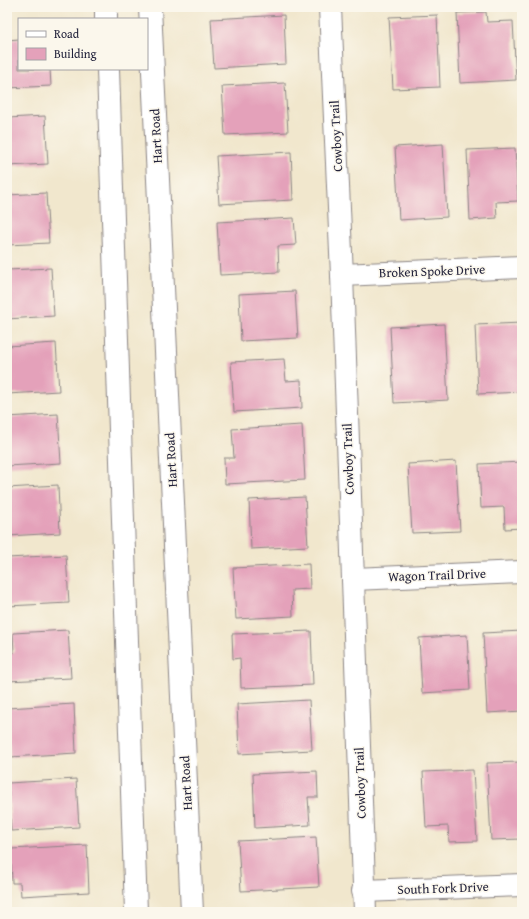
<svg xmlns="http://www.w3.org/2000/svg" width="529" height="919" font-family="'Gentium Book Plus',serif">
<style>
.building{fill:#e4a1ba}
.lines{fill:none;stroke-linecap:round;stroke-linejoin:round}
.minor-casing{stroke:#8a8484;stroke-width:24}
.tertiary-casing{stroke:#8a8484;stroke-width:24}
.minor{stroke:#fff;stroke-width:22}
.tertiary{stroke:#fff;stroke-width:22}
.labels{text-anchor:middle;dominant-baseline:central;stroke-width:3;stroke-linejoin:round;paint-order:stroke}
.street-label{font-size:13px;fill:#22223b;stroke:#fbf7ec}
</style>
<rect width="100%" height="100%" fill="#fbf7ec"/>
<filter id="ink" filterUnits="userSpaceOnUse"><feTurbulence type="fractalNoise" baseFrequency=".025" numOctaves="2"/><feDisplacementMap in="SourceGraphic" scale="8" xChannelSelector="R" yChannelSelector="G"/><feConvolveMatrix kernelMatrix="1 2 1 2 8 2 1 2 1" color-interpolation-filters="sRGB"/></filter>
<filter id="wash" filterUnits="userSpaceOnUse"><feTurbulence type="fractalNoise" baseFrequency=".012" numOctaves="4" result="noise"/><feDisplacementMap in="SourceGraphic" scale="16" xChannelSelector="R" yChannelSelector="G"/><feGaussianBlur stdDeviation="0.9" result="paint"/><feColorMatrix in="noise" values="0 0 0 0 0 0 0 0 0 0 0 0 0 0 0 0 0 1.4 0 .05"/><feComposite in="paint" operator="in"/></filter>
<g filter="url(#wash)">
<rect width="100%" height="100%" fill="#f1e7cd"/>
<g id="blocks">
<g class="building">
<path d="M486 12 487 22 513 21 516 80 460 83 457 13Z"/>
<path d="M284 15 286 64 214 68 211 19Z"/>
<path d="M437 15 440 87 393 89 389 17Z"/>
<path d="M19 39V69H50L51 86 7 88V40Z"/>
<path d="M285 83 288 132 225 135 222 86Z"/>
<path d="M45 116 48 164 7 166V118Z"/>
<path d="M443 144 447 217 399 220 395 147Z"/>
<path d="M515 148 518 201 496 202 497 218 470 220 467 150Z"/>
<path d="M291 152 293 200 219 204 216 156Z"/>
<path d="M46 193 49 243 7 245V195Z"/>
<path d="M294 218 296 245 278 246 279 272 220 275 217 222Z"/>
<path d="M51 268 54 316 7 319V270Z"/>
<path d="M295 291 298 338 241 341 239 294Z"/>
<path d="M522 323V392L478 394 475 325Z"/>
<path d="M444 324 448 400 394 403 390 327Z"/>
<path d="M56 343 59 391 7 394V346Z"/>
<path d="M284 359 286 381 301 380 302 408 234 412 231 362Z"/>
<path d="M58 414 61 463 7 466V417Z"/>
<path d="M302 425 305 480 225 484 224 458H234L232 429Z"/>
<path d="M456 461 460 531 412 533 408 464Z"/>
<path d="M522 462V528L505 529 504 507 481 508 479 464Z"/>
<path d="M58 485 60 533 7 536V488Z"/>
<path d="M305 497 308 546 251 549 249 500Z"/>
<path d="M66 555 69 603 7 606V558Z"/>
<path d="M309 564 310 589 292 590 293 616 236 619 233 568Z"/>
<path d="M68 630 71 678 7 681V653H14L13 633Z"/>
<path d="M311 631 313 685 241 688 240 658 233 659 232 634Z"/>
<path d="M522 631V711L487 713 483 633Z"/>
<path d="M467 635 470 690 422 693 419 638Z"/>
<path d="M309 700 312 750 239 754 237 704Z"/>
<path d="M74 704 76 753 10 757 7 708Z"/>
<path d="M522 762V839L491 840 487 763Z"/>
<path d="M473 770 477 841 449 842 448 826 426 827 423 772Z"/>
<path d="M317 771 318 797H308L310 825 255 828 253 774Z"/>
<path d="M76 779 79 827 11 831 8 783Z"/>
<path d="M316 837 319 887 241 891 238 841Z"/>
<path d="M87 845 89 892 21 896 20 883H12L11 849Z"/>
</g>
</g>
</g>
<g filter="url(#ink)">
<use href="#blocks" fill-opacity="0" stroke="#8a8484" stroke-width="1"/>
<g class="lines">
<g class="minor-casing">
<g id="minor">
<path d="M330 7 342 275 365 912"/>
<path d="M342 275 522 267"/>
<path d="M353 579 522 572"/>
<path d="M363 891 522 885"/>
</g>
</g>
<g class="tertiary-casing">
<g id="tertiary">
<path d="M106 7V19"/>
<path d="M150 7 192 912"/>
<path d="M108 69 136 912"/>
</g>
</g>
<use href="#minor" class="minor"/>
<use href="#tertiary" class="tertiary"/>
</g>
</g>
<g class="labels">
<g class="street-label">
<text transform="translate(156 136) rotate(-93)">Hart Road</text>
<text transform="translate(336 136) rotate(-93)">Cowboy Trail</text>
<text transform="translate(432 271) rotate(-2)">Broken Spoke Drive</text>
<text transform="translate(348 459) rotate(-92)">Cowboy Trail</text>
<text transform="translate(171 460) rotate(-93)">Hart Road</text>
<text transform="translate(437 575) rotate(-2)">Wagon Trail Drive</text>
<text transform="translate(186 783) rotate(-93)">Hart Road</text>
<text transform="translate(360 783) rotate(-92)">Cowboy Trail</text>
<text transform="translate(443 888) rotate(-2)">South Fork Drive</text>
</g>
</g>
<rect width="529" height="919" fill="none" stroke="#fbf7ec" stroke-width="24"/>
<rect x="18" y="18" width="130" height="52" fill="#fbf7ec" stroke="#a4a2a5"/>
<rect x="26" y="31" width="20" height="6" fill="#ffffff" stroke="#a4a2a5"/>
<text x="54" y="38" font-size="12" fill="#22223b">Road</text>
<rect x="26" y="48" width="20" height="12" fill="#e4a1ba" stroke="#a4a2a5"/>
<text x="54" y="58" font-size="12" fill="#22223b">Building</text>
</svg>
